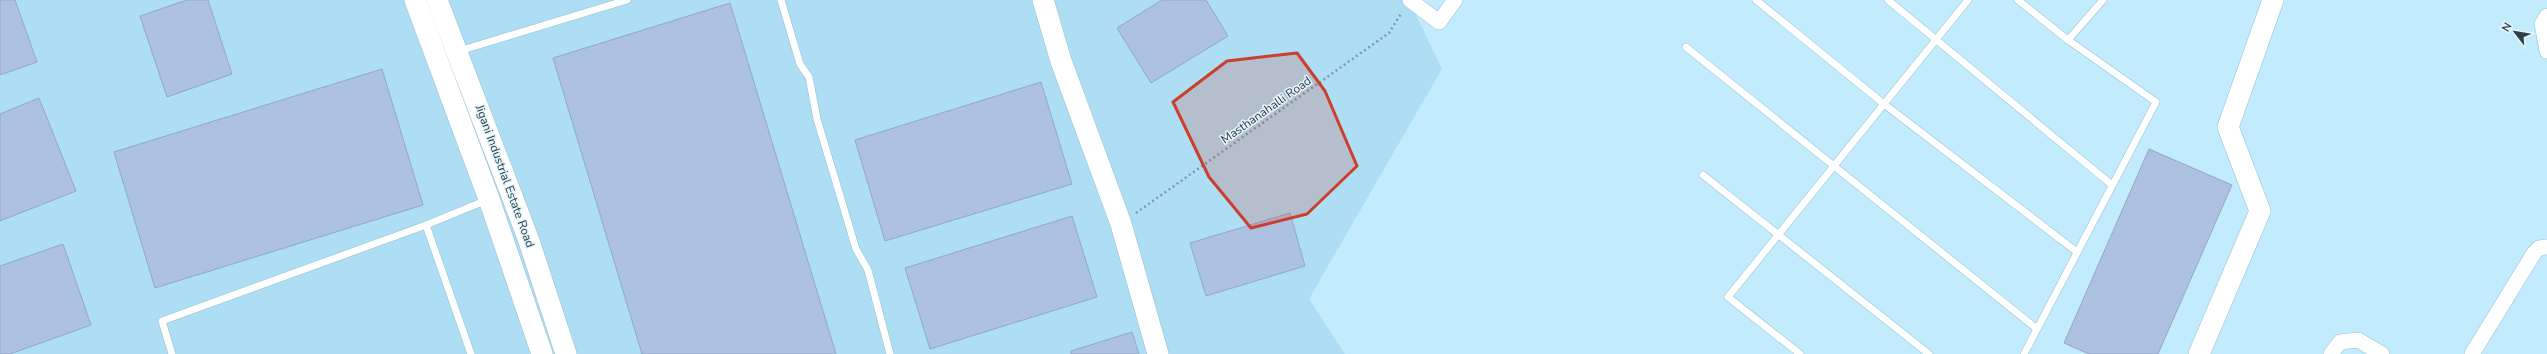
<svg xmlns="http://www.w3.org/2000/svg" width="2547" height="354" font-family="'Nunito Sans',sans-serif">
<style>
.built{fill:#aedef4}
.building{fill:#adc1e0;stroke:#93a7c5}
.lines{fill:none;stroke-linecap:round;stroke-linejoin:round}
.lane-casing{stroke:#95becf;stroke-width:8}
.street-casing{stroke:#95becf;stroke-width:16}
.secondary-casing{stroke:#95becf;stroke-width:22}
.path{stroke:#7c9aa6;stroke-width:2.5;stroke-dasharray:2 3;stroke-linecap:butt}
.lane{stroke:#fff;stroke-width:7}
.street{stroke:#fff;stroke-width:15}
.secondary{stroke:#fff;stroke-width:21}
.marked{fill:#cc3f2d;fill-opacity:0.2;stroke:#cc3f2d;stroke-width:3;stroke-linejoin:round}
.labels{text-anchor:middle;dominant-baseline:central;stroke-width:3;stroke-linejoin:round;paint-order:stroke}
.street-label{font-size:12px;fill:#2e3f46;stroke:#e4f5fc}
</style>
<rect width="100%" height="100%" fill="#c2ecfe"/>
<path class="built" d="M0 0H1409L1442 69 1309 299 1345 354H0Z"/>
<g class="building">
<path d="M0 0H15L37 62 0 75Z"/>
<path d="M187 0H208L232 74 167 97 140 16Z"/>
<path d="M1162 0H1206L1228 36 1151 83 1117 28Z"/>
<path d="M730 3 836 354H642L553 58Z"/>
<path d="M382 69 423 205 155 288 114 152Z"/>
<path d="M1041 82 1072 184 885 241 855 140Z"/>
<path d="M39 98 76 191 0 221V114Z"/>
<path d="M2149 149 2232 185 2158 354H2089L2064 343Z"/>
<path d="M1290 213 1305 266 1206 296 1190 243Z"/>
<path d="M1072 216 1097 297 930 349 905 268Z"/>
<path d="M63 244 91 325 10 354H0V266Z"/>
<path d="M1132 332 1139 354H1071V351Z"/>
</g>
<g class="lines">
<g class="lane-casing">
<g id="lane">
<path d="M781 0 800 64 809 77 817 119 856 249 868 270 890 354"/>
<path d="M1756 0 1884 104 2077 252"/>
<path d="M1888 0 2112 185"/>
<path d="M2018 0 2068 40 2103 0"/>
<path d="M1686 47 2037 329"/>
<path d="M459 51 627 0"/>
<path d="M1703 175 1929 354"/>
<path d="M426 225 471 354"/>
<path d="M172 354 162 321 426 225 487 200"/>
<path d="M1800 354 1728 297 1968 0"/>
<path d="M2024 354 2156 102 2068 40"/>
</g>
</g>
<g class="street-casing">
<g id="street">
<path d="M1410 0 1439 22 1455 0"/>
<path d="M2547 16 2542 24 2547 51"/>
<path d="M2331 354 2340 342 2358 340 2382 354"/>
<path d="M2472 354 2534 253 2539 248 2547 247"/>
</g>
</g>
<g class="secondary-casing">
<g id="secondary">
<path d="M415 0 489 199 542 354"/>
<path d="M437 0 528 238 566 354"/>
<path d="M1043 0 1061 61 1121 224 1158 354"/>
<path d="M2199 354 2260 211 2228 127 2273 0"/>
</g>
</g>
<path class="path" d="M1136 213 1389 33 1402 12"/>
<use href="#lane" class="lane"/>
<use href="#street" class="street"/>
<use href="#secondary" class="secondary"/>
</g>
<path class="marked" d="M1297 53 1325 91 1357 166 1307 214 1251 228 1209 177 1173 102 1227 61Z"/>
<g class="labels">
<g class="street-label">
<text transform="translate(1266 110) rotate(-35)">Masthanahalli Road</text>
<text transform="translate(505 176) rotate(70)">Jigani Industrial Estate Road</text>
</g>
</g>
<g transform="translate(2515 32) rotate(301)" stroke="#e4f5fc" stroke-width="3" paint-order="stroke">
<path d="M0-3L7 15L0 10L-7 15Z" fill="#2e3f46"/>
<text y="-6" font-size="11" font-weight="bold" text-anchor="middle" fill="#2e3f46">N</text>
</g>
</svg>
